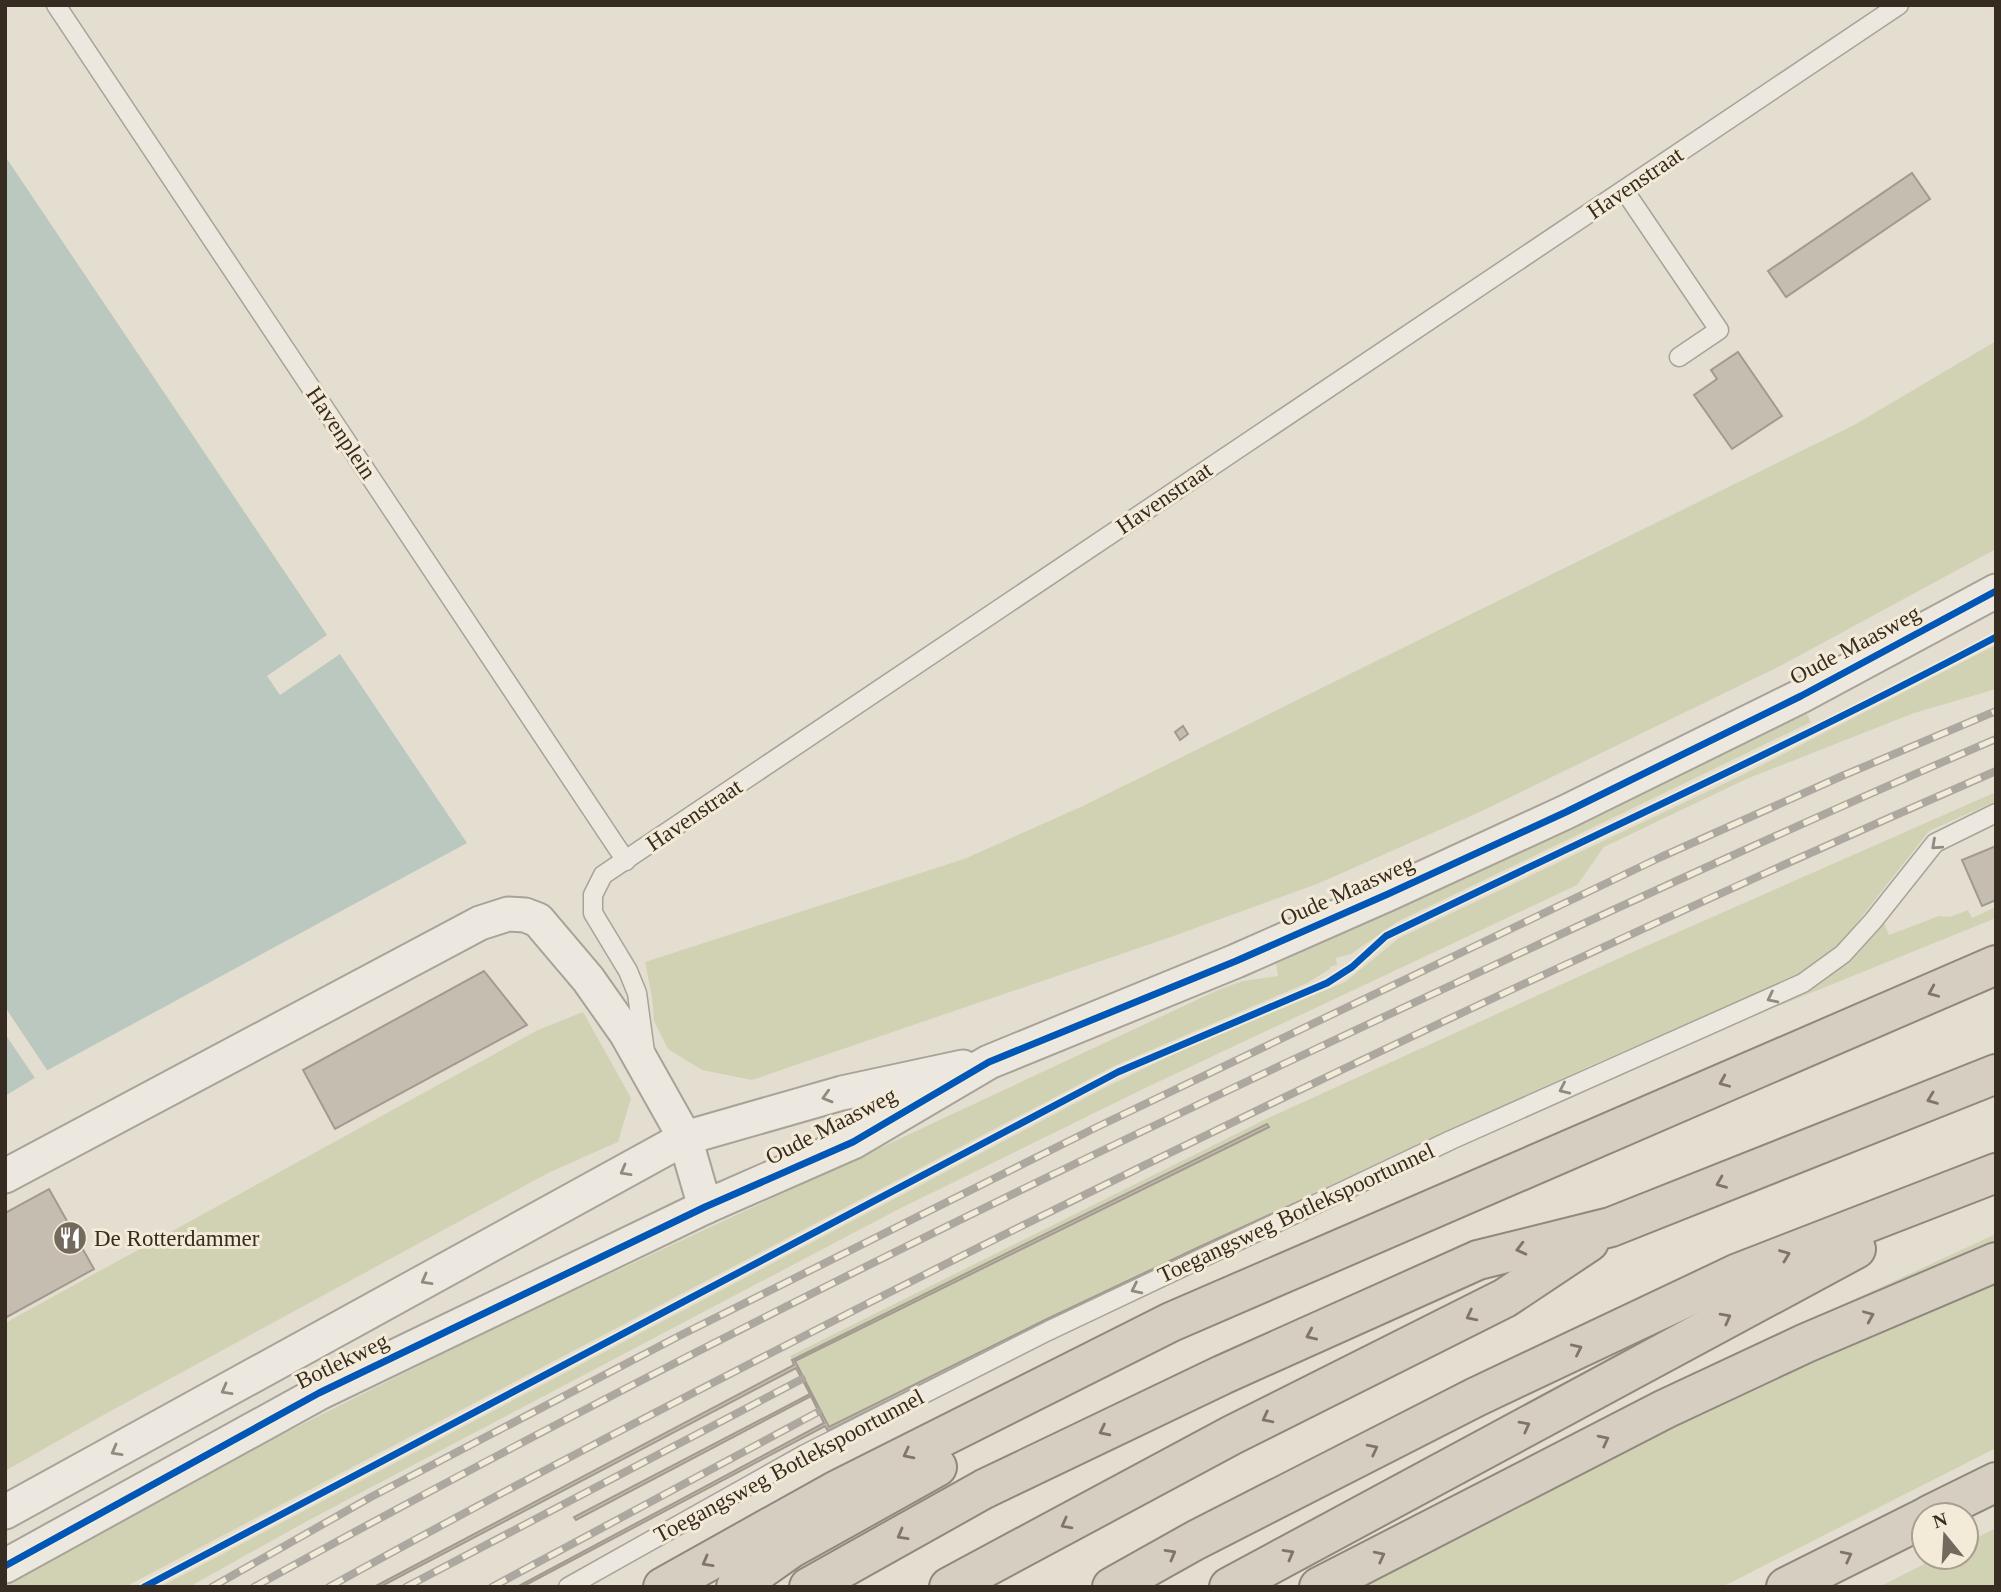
<svg xmlns="http://www.w3.org/2000/svg" width="2001" height="1592" font-family="'Times New Roman',serif">
<style>
.green{fill:#d1d2b3}
.water{fill:#bac8c0}
.pier{fill:#e3ded0}
.building{fill:#c6bdb1;stroke:#a39a8f;stroke-width:2}
.lines{fill:none;stroke-linecap:round;stroke-linejoin:round}
.lane-casing{stroke:#a8a398;stroke-width:21}
.street-casing{stroke:#a8a398;stroke-width:37}
.highway-casing{stroke:#8e887f;stroke-width:42}
.lane{stroke:#ece8e0;stroke-width:18}
.street{stroke:#ece8e0;stroke-width:33}
.highway{stroke:#d6cec1;stroke-width:38}
.rail-casing{stroke:#aca8a0;stroke-width:8}
.rail{stroke:#f3ebd7;stroke-width:5;stroke-dasharray:16;stroke-linecap:butt}
.cycleway-casing{stroke:#f3ebd7;stroke-width:11}
.cycleway{stroke:#0057b8;stroke-width:7}
.oneway{stroke:#928a80}
.oneway2{stroke:#7f7569}
.labels{text-anchor:middle;dominant-baseline:central;stroke-width:6;stroke-linejoin:round;paint-order:stroke}
.street-label{font-size:23px;fill:#372c21;stroke:#f3ebd7}
.poi-label{font-size:23px;fill:#372c21;stroke:#f3ebd7;text-anchor:start}
</style>
<rect width="100%" height="100%" fill="#e3ded0"/>
<g class="green">
<path d="M1996 341V549L1782 665 1482 811 1317 884 1168 938 752 1080 702 1070 668 1049 654 1021 652 997 645 962 964 859 1083 806 1856 424Z"/>
<path d="M1996 645V689L1914 713 1744 780 1604 847 1577 885 1143 1089 897 1210 309 1520 189 1587H160L1106 1087 1178 1052 1345 982 1399 938 1742 775Z"/>
<path d="M1806 712 1811 722 1397 922 1351 954 1336 958 1337 965 1330 967V969L1307 983 1114 1066 125 1587H5V1580L205 1473 492 1329 1218 990 1243 981 1278 976 1276 964 1572 826Z"/>
<path d="M1996 792V801L1929 831 1837 948 1799 976 1592 1065 1305 1201 1304 1199 1045 1320 826 1428 793 1362 1268 1127V1125L792 1360 790 1356 1266 1119 1635 951Z"/>
<path d="M1996 907V918L1776 1007 1838 969 1866 942 1877 926 1884 923 1889 935 1939 916 1950 917 1968 910 1972 918Z"/>
<path d="M583 1012 631 1098 618 1142 550 1172 107 1413 5 1471V1323L538 1030Z"/>
<path d="M1996 1234V1246L1483 1482 1697 1372Z"/>
<path d="M1996 1281V1448L1722 1587H1351L1682 1420Z"/>
<path d="M1996 1528V1587H1879L1938 1557H1966V1543Z"/>
</g>
<path class="water" d="M5 156 467 843 46 1071 5 1096Z"/>
<g class="pier">
<path d="M330 633 343 652 280 695 267 676Z"/>
<path d="M5 1007 49 1073 37 1081 5 1034Z"/>
</g>
<g class="building">
<path d="M1912 173 1930 199 1786 297 1768 271Z"/>
<path d="M1738 352 1782 416 1732 449 1694 395 1717 379 1711 370Z"/>
<path d="M1183 726 1188 734 1180 740 1175 732Z"/>
<path d="M1996 846V900L1982 906 1962 860Z"/>
<path d="M484 971 527 1025 335 1129 303 1070Z"/>
<path d="M1267 1124 1269 1127 795 1361 829 1427 1045 1320 1197 1248 1304 1199 1305 1201 1046 1322 828 1431 825 1426 522 1587H517L824 1423 811 1396 576 1520 574 1517 810 1394 796 1368 380 1587H374L794 1365 792 1360Z"/>
<path d="M49 1189 94 1269 5 1318V1213Z"/>
</g>
<g class="lines">
<g class="lane-casing">
<g id="lane">
<path d="M56 5 626 861"/>
<path d="M1624 190 1719 330 1679 357"/>
<path d="M645 1052 637 993 628 971 593 913V895L603 875 1899 5"/>
<path d="M568 1587 805 1454 1048 1331 1451 1140 1803 983 1843 954 1873 921 1935 843 1996 813"/>
</g>
</g>
<g class="street-casing">
<g id="street">
<path d="M5 1176 480 923 508 914 525 915 538 920 588 979 626 1033 685 1138 705 1207"/>
<path d="M5 1512 685 1138 842 1093 963 1067"/>
<path d="M5 1566 319 1393 705 1207 853 1142 989 1062 1236 961 1388 894 1566 812 1801 696 1996 591"/>
</g>
</g>
<g class="highway-casing">
<g id="highway">
<path d="M1929 1515 1996 1482"/>
<path d="M663 1587 835 1491 1171 1322 1996 965"/>
<path d="M736 1587 790 1549 937 1467"/>
<path d="M809 1587 984 1489 1222 1375 1478 1260 1611 1227 1996 1074"/>
<path d="M949 1587 1232 1435 1505 1298 1589 1242"/>
<path d="M1112 1587 1196 1540 1476 1397 1738 1273 1996 1173"/>
<path d="M1229 1587 1856 1249"/>
<path d="M1319 1587 1665 1409 1806 1343 1996 1262"/>
<path d="M1786 1587 1924 1518"/>
</g>
</g>
<use href="#lane" class="lane"/>
<use href="#street" class="street"/>
<use href="#highway" class="highway"/>
<g class="rail-casing">
<g id="rail">
<path d="M212 1587 371 1497 679 1336 1097 1127 1661 857 1842 776 1996 711"/>
<path d="M254 1587C598 1397 950 1221 1305 1054 1534 946 1763 839 1996 739"/>
<path d="M329 1587C500 1492 675 1402 849 1313 1226 1121 1608 940 1996 771"/>
<path d="M406 1587 802 1379"/>
<path d="M492 1587 818 1412"/>
</g>
</g>
<use href="#rail" class="rail"/>
<g class="cycleway-casing">
<g id="cycleway">
<path d="M5 1566 319 1393 705 1207 853 1142 989 1062 1236 961 1388 894 1566 812 1801 696 1996 591"/>
<path d="M144 1587 1118 1072 1327 983 1352 967 1386 936C1590 837 1796 743 1996 637"/>
</g>
</g>
<use href="#cycleway" class="cycleway"/>
</g>
<defs><path id="oneway-chevron" d="M-2-3.5L2.5 0L-2 3.5" fill="none" stroke-width="1.6" stroke-linecap="round" stroke-linejoin="round" transform="scale(1.75)"/></defs>
<g class="oneway">
<use href="#oneway-chevron" transform="translate(1936 845) rotate(138)"/>
<use href="#oneway-chevron" transform="translate(1772 998) rotate(154)"/>
<use href="#oneway-chevron" transform="translate(1564 1089) rotate(155)"/>
<use href="#oneway-chevron" transform="translate(827 1097) rotate(164)"/>
<use href="#oneway-chevron" transform="translate(625 1171) rotate(151)"/>
<use href="#oneway-chevron" transform="translate(426 1280) rotate(151)"/>
<use href="#oneway-chevron" transform="translate(1136 1289) rotate(154)"/>
<use href="#oneway-chevron" transform="translate(226 1390) rotate(151)"/>
<use href="#oneway-chevron" transform="translate(116 1451) rotate(151)"/>
</g>
<g class="oneway2">
<use href="#oneway-chevron" transform="translate(1933 992) rotate(157)"/>
<use href="#oneway-chevron" transform="translate(1724 1082) rotate(157)"/>
<use href="#oneway-chevron" transform="translate(1932 1099) rotate(159)"/>
<use href="#oneway-chevron" transform="translate(1721 1183) rotate(158)"/>
<use href="#oneway-chevron" transform="translate(1521 1249) rotate(166)"/>
<use href="#oneway-chevron" transform="translate(1785 1255) rotate(-21)"/>
<use href="#oneway-chevron" transform="translate(1471 1316) rotate(153)"/>
<use href="#oneway-chevron" transform="translate(1869 1316) rotate(-23)"/>
<use href="#oneway-chevron" transform="translate(1726 1318) rotate(-28)"/>
<use href="#oneway-chevron" transform="translate(1311 1335) rotate(156)"/>
<use href="#oneway-chevron" transform="translate(1577 1349) rotate(-25)"/>
<use href="#oneway-chevron" transform="translate(1267 1418) rotate(153)"/>
<use href="#oneway-chevron" transform="translate(1525 1426) rotate(-28)"/>
<use href="#oneway-chevron" transform="translate(1104 1431) rotate(154)"/>
<use href="#oneway-chevron" transform="translate(1604 1440) rotate(-27)"/>
<use href="#oneway-chevron" transform="translate(1373 1449) rotate(-27)"/>
<use href="#oneway-chevron" transform="translate(908 1454) rotate(153)"/>
<use href="#oneway-chevron" transform="translate(1066 1524) rotate(152)"/>
<use href="#oneway-chevron" transform="translate(902 1535) rotate(151)"/>
<use href="#oneway-chevron" transform="translate(1171 1554) rotate(-29)"/>
<use href="#oneway-chevron" transform="translate(1289 1554) rotate(-29)"/>
<use href="#oneway-chevron" transform="translate(1380 1556) rotate(-27)"/>
<use href="#oneway-chevron" transform="translate(1847 1556) rotate(-27)"/>
<use href="#oneway-chevron" transform="translate(707 1562) rotate(151)"/>
</g>
<defs>
<g id="restaurant-disc" transform="scale(1.75)"><circle r="9.5" fill="#736a5e" stroke="#f3ebd7"/><path d="M-5-6h1v4h1v-4h1v4h1v-4h1v5L-1.5 .5V6h-2V.5L-5-1ZM5-6V6H3V1.5H1.5Q1.5-4 5-6Z" fill="#fff"/></g>
</defs>
<g fill-rule="evenodd">
<use href="#restaurant-disc" x="70" y="1238"/>
</g>
<g class="labels">
<g class="street-label">
<text transform="translate(1635 183) rotate(-34)">Havenstraat</text>
<text transform="translate(341 433) rotate(56)">Havenplein</text>
<text transform="translate(1164 498) rotate(-34)">Havenstraat</text>
<text transform="translate(1855 645) rotate(-28)">Oude Maasweg</text>
<text transform="translate(694 815) rotate(-34)">Havenstraat</text>
<text transform="translate(1347 891) rotate(-24)">Oude Maasweg</text>
<text transform="translate(831 1126) rotate(-27)">Oude Maasweg</text>
<text transform="translate(1296 1213) rotate(-25)">Toegangsweg Botlekspoortunnel</text>
<text transform="translate(342 1361) rotate(-26)">Botlekweg</text>
<text transform="translate(789 1466) rotate(-28)">Toegangsweg Botlekspoortunnel</text>
</g>
<g class="poi-label">
<text x="94" y="1238">De Rotterdammer</text>
</g>
</g>
<rect width="2001" height="1592" fill="none" stroke="#372c21" stroke-width="14"/>
<g transform="translate(1945 1536) rotate(342)"><circle r="33" fill="#f3ebd7" stroke="#a89f8e" stroke-width="2"/>
<path d="M0-5L12 26L0 18L-12 26Z" fill="#736a5e"/>
<text y="-10" font-size="19" font-weight="bold" text-anchor="middle" fill="#372c21">N</text>
</g>
</svg>
